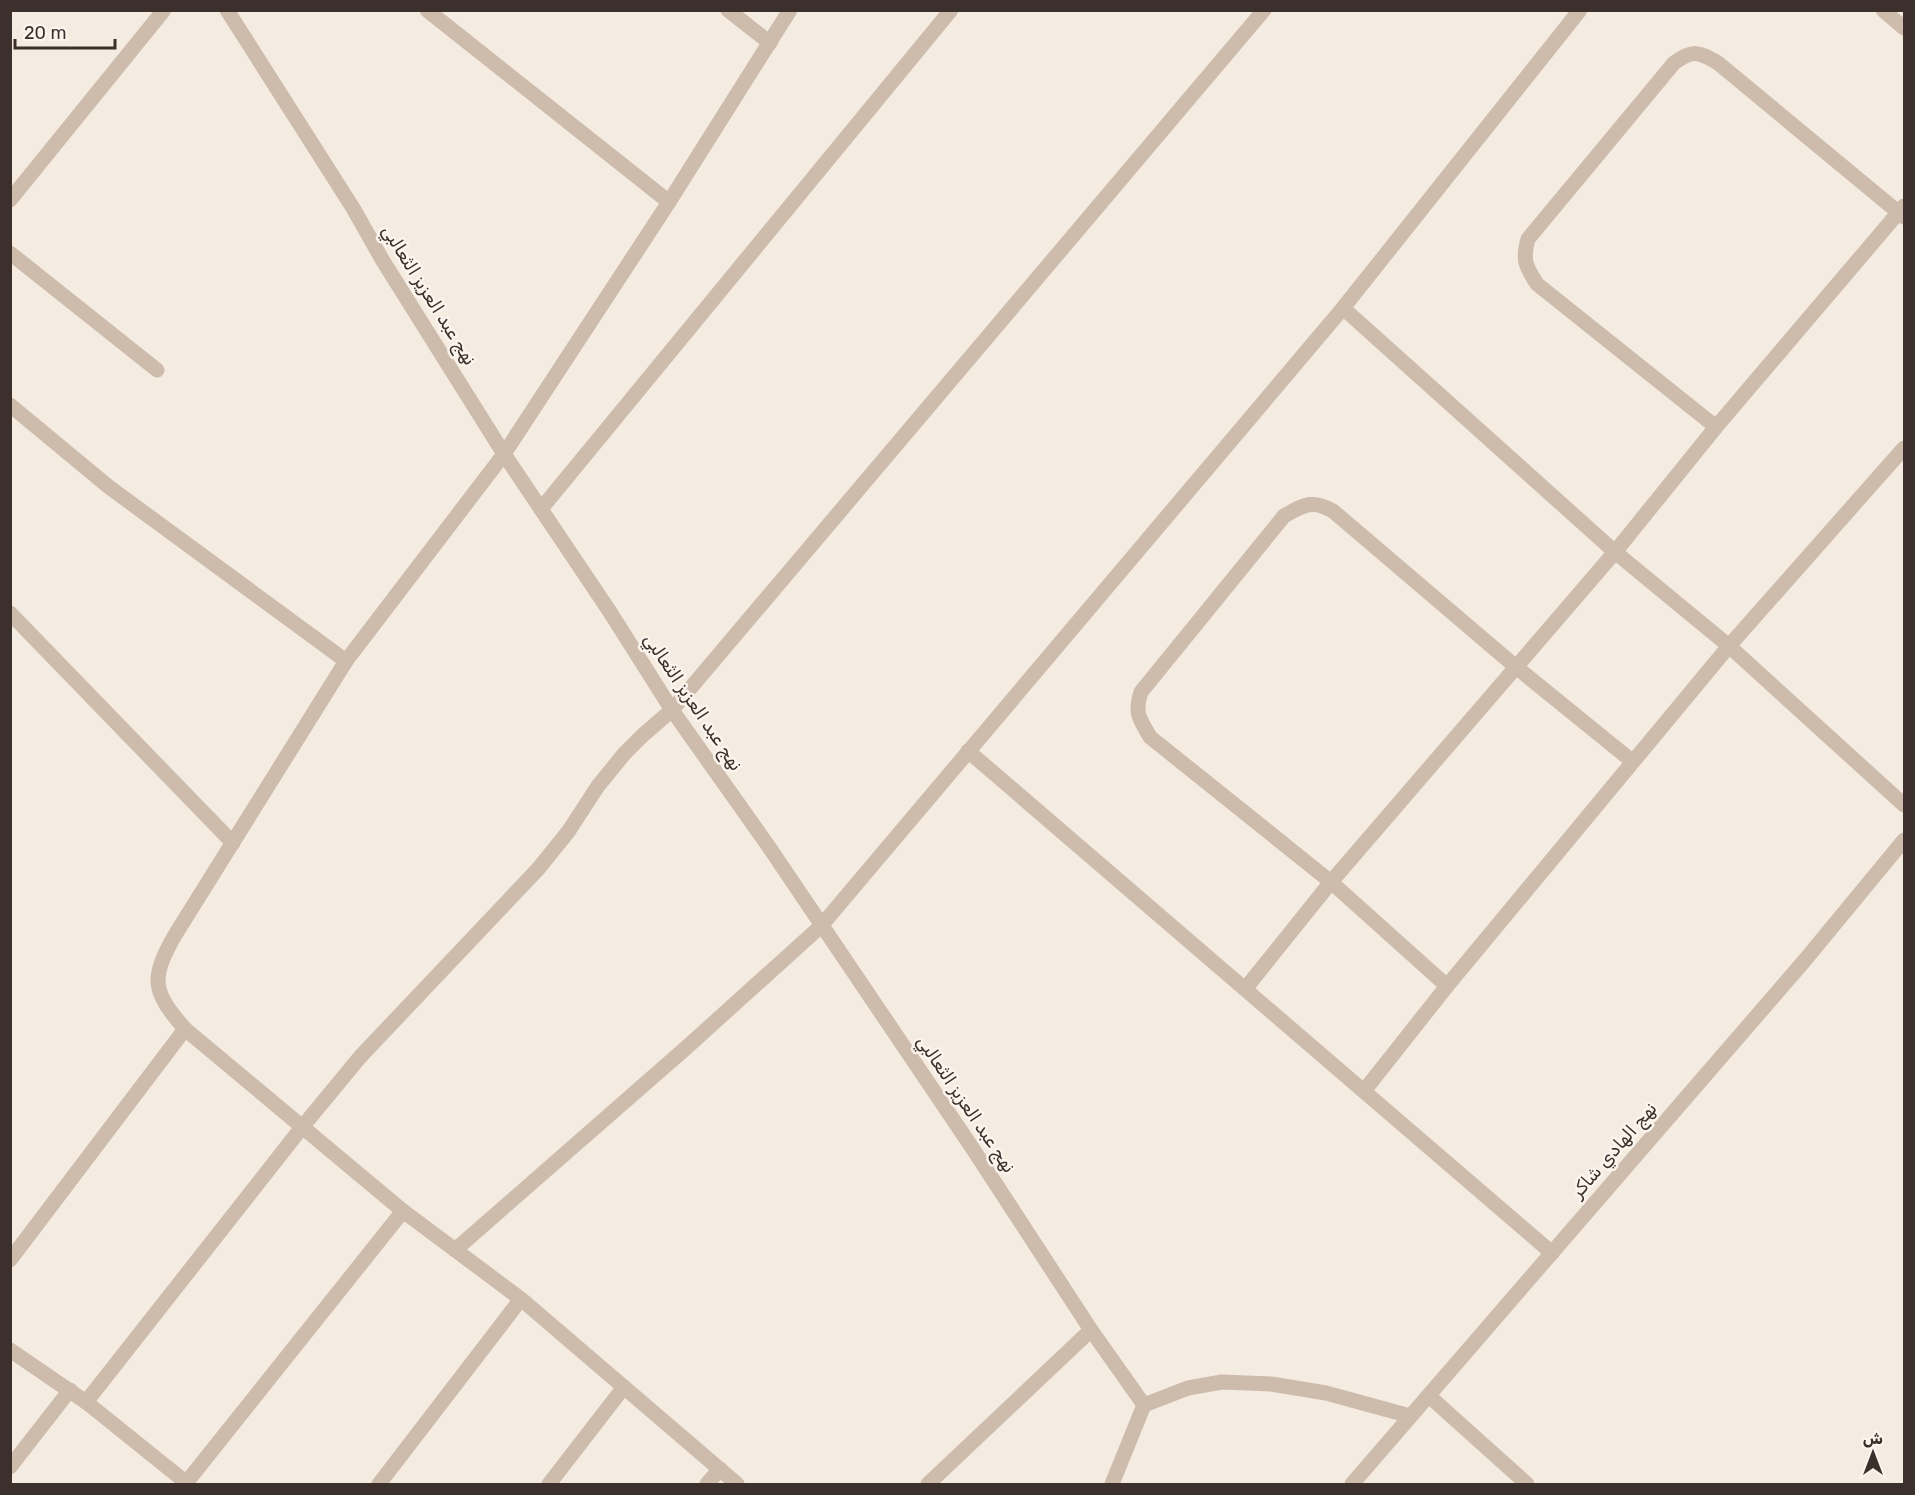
<svg xmlns="http://www.w3.org/2000/svg" width="1915" height="1495" font-family="Rubik,'Noto Naskh Arabic',sans-serif">
<style>
.lines{fill:none;stroke-linecap:round;stroke-linejoin:round}
.minor{stroke:#cdbbac;stroke-width:15}
.labels{text-anchor:middle;dominant-baseline:central;stroke-width:5;stroke-linejoin:round;paint-order:stroke}
.street-label{font-size:18px;fill:#3b302b;stroke:#fbf5ee}
</style>
<rect width="100%" height="100%" fill="#f4ebe1"/>
<g class="lines">
<g class="minor">
<path d="M227 10 353 208 383 261 504 454 610 612 672 710 769 847 971 1146 1091 1330 1144 1405"/>
<path d="M427 10 669 202"/>
<path d="M728 10 770 43"/>
<path d="M1883 10 1904 28"/>
<path d="M10 200 164 10"/>
<path d="M10 253 157 370"/>
<path d="M1343 308 1615 552 1729 646 1904 805"/>
<path d="M10 405 109 487 346 661"/>
<path d="M1716 427 1537 284C1526 267 1522 260 1528 239L1674 63C1693 49 1699 52 1718 63L1904 217"/>
<path d="M541 509 951 10"/>
<path d="M10 613 233 843"/>
<path d="M968 751 1552 1253"/>
<path d="M1447 986 1331 882 1150 737C1140 719 1134 714 1141 692L1284 516C1303 505 1312 499 1333 511L1516 667 1632 761"/>
<path d="M1245 989 1331 882 1615 552 1716 427 1904 206"/>
<path d="M1364 1091 1447 986 1729 646 1904 448"/>
<path d="M455 1250 687 1047 821 926 1343 308 1580 10"/>
<path d="M10 1260 185 1029"/>
<path d="M10 1350 86 1402 188 1484"/>
<path d="M1429 1396 1527 1484"/>
<path d="M86 1402 303 1126 360 1057 538 869 568 832 598 786 624 754 643 735 672 710 1264 10"/>
<path d="M10 1467 70 1390"/>
<path d="M186 1483 403 1211"/>
<path d="M379 1484 521 1299"/>
<path d="M549 1484 624 1387"/>
<path d="M707 1484 720 1469"/>
<path d="M737 1484 521 1299 403 1211 185 1029C152 991 150 979 175 935L346 661 504 454 669 202 790 10"/>
<path d="M928 1484 1091 1330"/>
<path d="M1112 1484 1144 1405 1188 1388 1222 1382 1271 1384 1326 1393 1410 1416"/>
<path d="M1352 1484 1805 960 1904 840"/>
</g>
</g>
<g class="labels">
<g class="street-label">
<text transform="translate(429 295) rotate(58)">نهج عبد العزيز الثعالبي</text>
<text transform="translate(693 702) rotate(56)">نهج عبد العزيز الثعالبي</text>
<text transform="translate(966 1104) rotate(56)">نهج عبد العزيز الثعالبي</text>
<text transform="translate(1614 1150) rotate(-49)">نهج الهادي شاكر</text>
</g>
</g>
<rect width="1915" height="1495" fill="none" stroke="#3b302b" stroke-width="24"/>
<g transform="translate(1873 1453)" stroke="#fbf5ee" stroke-width="4.5" paint-order="stroke">
<path d="M0-4.5L10 22L0 15L-10 22Z" fill="#3b302b"/>
<text y="-9" font-size="16" font-weight="bold" text-anchor="middle" fill="#3b302b">ش</text>
</g>
<path d="M15 39v9h100v-9" fill="none" stroke="#3b302b" stroke-width="3"/>
<text x="24" y="39" font-size="18" fill="#3b302b" stroke="#fbf5ee" stroke-width="4.5" paint-order="stroke">20 m</text>
</svg>
